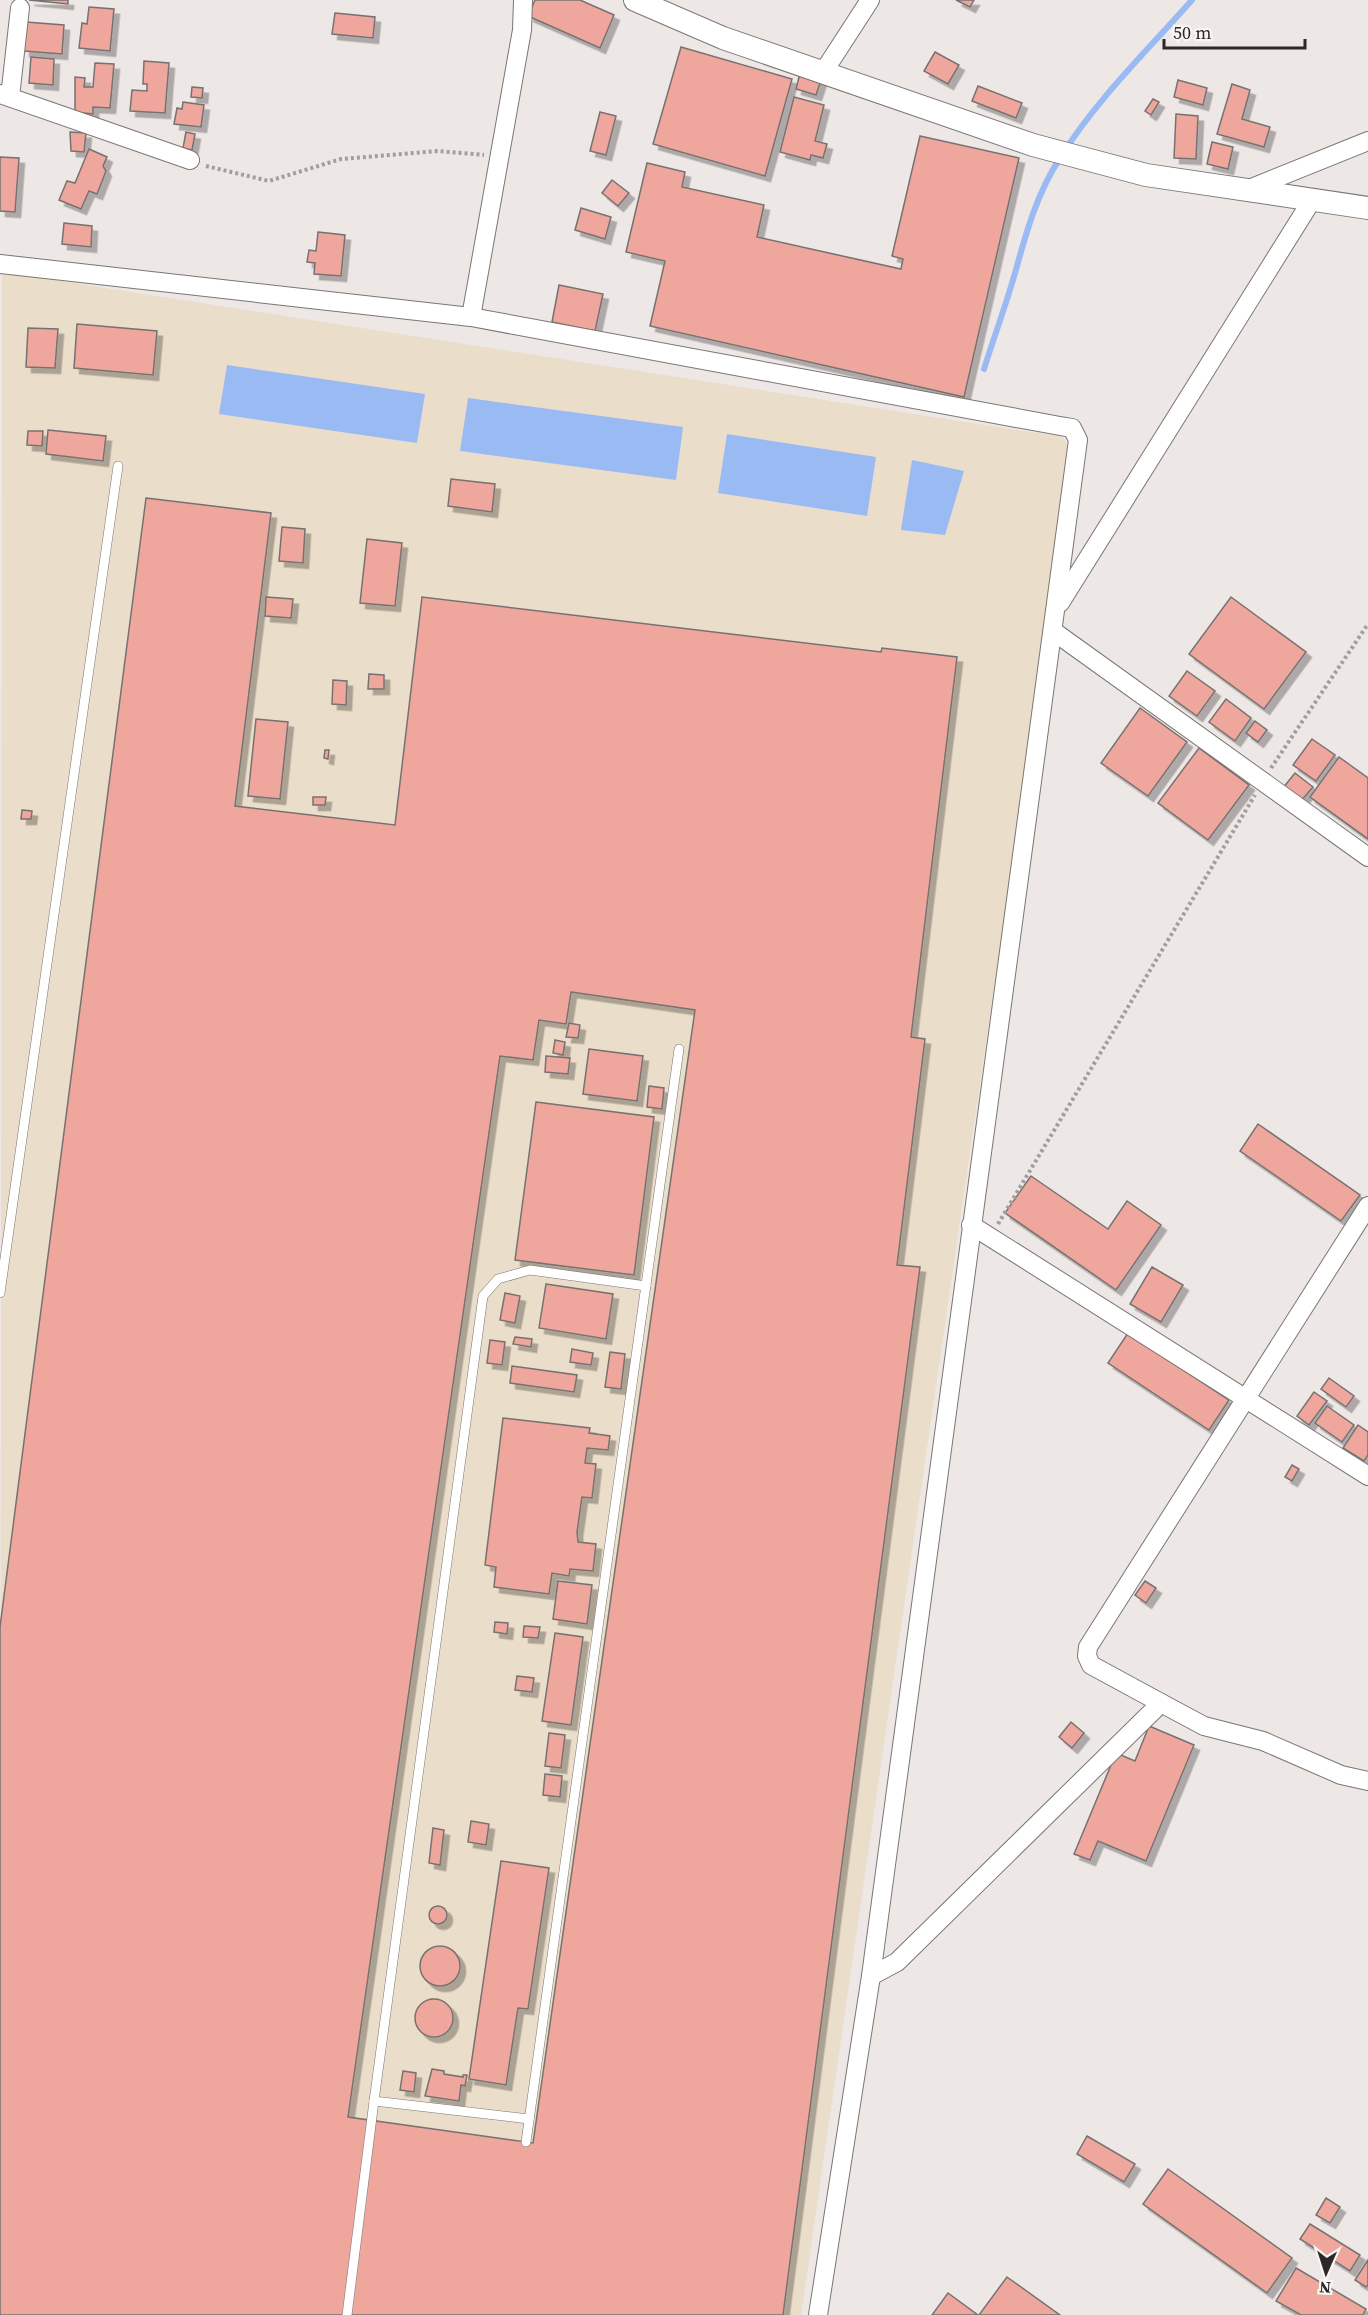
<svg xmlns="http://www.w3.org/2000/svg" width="1368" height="2315" font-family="'Source Serif 4',serif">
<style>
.industrial{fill:#eaddc9}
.water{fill:#9abaf3}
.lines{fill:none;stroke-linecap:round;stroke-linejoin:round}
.stream{stroke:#9abaf3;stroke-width:6}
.building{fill:#efa69c;stroke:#777271;stroke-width:1.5;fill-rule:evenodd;filter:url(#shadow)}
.service-casing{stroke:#7b7673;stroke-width:10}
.minor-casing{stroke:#7b7673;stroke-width:20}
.tertiary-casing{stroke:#7b7673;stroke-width:24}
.path{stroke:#a39e9d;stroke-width:4;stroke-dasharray:3 3;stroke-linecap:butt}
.service{stroke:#fff;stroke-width:9}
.minor{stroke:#fff;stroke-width:18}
.tertiary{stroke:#fff;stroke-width:22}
</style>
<defs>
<filter id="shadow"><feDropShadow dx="5.5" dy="5.5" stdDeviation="0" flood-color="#0004"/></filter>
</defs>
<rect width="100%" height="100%" fill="#ede7e5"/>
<path class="industrial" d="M2 272 1062 437 1072 450 801 2315H0Z"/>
<g class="water">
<path d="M227 365 425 394 417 443 219 414Z"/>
<path d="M468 398 683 427 676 480 460 451Z"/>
<path d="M727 434 876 457 867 516 718 493Z"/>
<path d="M912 460 964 471 945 535 901 530Z"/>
</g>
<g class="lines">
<path class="stream" d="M984 369C994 337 1006 305 1015 273 1026 233 1037 193 1060 158 1096 100 1147 51 1192 0"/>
</g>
<g class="building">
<path d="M29 0H68V4Z"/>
<path d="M535 0H580L614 15 600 48 528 16Z"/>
<path d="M956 0H974L970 7Z"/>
<path d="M89 7 114 9 110 51 79 48 82 23 87 24Z"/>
<path d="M335 13 375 17 373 38 332 34Z"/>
<path d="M26 22 64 25 62 54 24 51Z"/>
<path d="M681 47 792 79 765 176 653 144Z"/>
<path d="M935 52 959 65 948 84 924 71Z"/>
<path d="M31 57 54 59 53 85 29 83Z"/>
<path d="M144 61 169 63 165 113 130 111 132 90 147 91V84H143Z"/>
<path d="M95 63 114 64 110 108 93 107V114L75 112V77L85 78 84 87H93Z"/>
<path d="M800 73 821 80 816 95 796 89Z"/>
<path d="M1178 80 1207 88 1203 105 1174 97Z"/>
<path d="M1232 84 1250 90 1242 119 1270 127 1264 147 1217 134Z"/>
<path d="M978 86 1022 103 1016 118 972 101Z"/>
<path d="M192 87 203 88 202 98 191 97Z"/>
<path d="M794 97 824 105 815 141 827 144 823 158 811 155 810 160 780 152Z"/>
<path d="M1153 99 1159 102 1151 115 1145 111Z"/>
<path d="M183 102 204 105 201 127 174 124 177 108 182 109Z"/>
<path d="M600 112 616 116 606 155 590 151Z"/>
<path d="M1176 114 1198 116 1196 159 1174 158Z"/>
<path d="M70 132 86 133 84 152 71 151Z"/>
<path d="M186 132 195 134 192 150 183 148Z"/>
<path d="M920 136 1019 158 964 397 650 326 665 261 626 252 647 163 685 172 682 187 764 205 757 237 901 269 903 259 892 256Z"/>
<path d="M1212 142 1233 147 1228 169 1207 164Z"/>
<path d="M89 149 107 157 103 166 106 171 97 194 89 191 81 209 59 200 67 181 75 183Z"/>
<path d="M0 157 19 158 15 212 0 211Z"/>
<path d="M612 180 629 193 618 206 602 193Z"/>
<path d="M581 208 611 217 605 239 575 230Z"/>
<path d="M64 223 92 226 91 247 62 244Z"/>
<path d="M318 232 345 235 341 276 314 274 315 263 307 262 309 250 316 251Z"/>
<path d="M559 285 603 294 595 331 552 322Z"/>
<path d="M77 324 157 331 153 375 74 368Z"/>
<path d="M28 328 58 329 55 368 26 367Z"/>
<path d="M48 430 106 436 103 461 46 454Z"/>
<path d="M28 431H43L42 446 27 445Z"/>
<path d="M451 479 495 484 492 512 448 506Z"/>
<path d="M146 498 271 513 235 806 395 825 422 597 881 652 882 648 957 657 911 1037 925 1039 897 1265 920 1267 783 2315H0V1627ZM571 992 695 1010 533 2143 348 2117 500 1056 533 1060 539 1020 566 1024Z"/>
<path d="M282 527 305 529 303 563 279 561Z"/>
<path d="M367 539 402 543 395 606 360 603Z"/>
<path d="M266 597 293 599 291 618 265 616Z"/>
<path d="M1231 597 1306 652 1264 709 1189 654Z"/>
<path d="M1187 671 1215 691 1197 716 1169 696Z"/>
<path d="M369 674 384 675V689H368Z"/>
<path d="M333 680 347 681 346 705 332 704Z"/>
<path d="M1226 699 1251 718 1235 741 1209 722Z"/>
<path d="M1140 708 1187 742 1148 796 1101 763Z"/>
<path d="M256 719 288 722 280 799 248 796Z"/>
<path d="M1255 721 1267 730 1258 742 1246 733Z"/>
<path d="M1312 739 1335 755 1316 781 1293 765Z"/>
<path d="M1199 748 1249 785 1208 840 1158 803Z"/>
<path d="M325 750H329L328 759 324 758Z"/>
<path d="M1339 757 1368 778V839L1310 797Z"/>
<path d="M1295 773 1313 787 1300 802 1283 788Z"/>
<path d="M313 797H326L325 805H313Z"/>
<path d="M22 810 32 811 31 819H21Z"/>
<path d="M569 1023 580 1025 578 1038 566 1037Z"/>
<path d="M555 1040 565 1042 563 1055 553 1053Z"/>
<path d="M589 1049 643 1056 637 1101 583 1094Z"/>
<path d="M546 1056 570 1058 568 1074 545 1072Z"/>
<path d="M649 1086 664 1088 662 1109 647 1107Z"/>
<path d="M536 1102 654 1117 634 1275 515 1260Z"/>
<path d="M1258 1124 1360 1195 1341 1221 1240 1151Z"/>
<path d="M1031 1176 1108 1229 1127 1201 1161 1225 1116 1290 1005 1213Z"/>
<path d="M1152 1267 1183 1285 1161 1322 1130 1304Z"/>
<path d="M546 1284 613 1294 606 1339 539 1328Z"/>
<path d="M505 1293 520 1296 515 1323 500 1320Z"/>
<path d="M1128 1333 1229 1400 1209 1430 1108 1363Z"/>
<path d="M515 1337 532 1339 531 1347 513 1344Z"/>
<path d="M490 1340 505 1342 502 1365 487 1363Z"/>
<path d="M572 1349 593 1353 591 1365 570 1362Z"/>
<path d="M610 1352 625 1354 621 1389 605 1387Z"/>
<path d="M512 1366 577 1375 574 1392 510 1383Z"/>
<path d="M1329 1378 1354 1396 1346 1407 1321 1389Z"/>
<path d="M1314 1392 1327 1401 1309 1425 1297 1416Z"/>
<path d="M1327 1406 1354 1425 1342 1442 1315 1423Z"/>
<path d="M503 1418 590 1428 589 1433 610 1436 608 1450 587 1448 585 1463 596 1464 592 1498 582 1497 577 1532 578 1542 596 1544 593 1571 570 1569 569 1576 552 1573 549 1594 494 1587 496 1567 485 1565Z"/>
<path d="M1358 1425 1368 1432V1455L1364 1461 1343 1448Z"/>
<path d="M1292 1465 1299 1469 1292 1481 1285 1477Z"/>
<path d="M558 1581 592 1585 587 1624 553 1619Z"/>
<path d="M1145 1581 1156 1588 1146 1603 1135 1595Z"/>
<path d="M495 1622 508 1623 507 1634 494 1632Z"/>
<path d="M524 1626 540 1627 538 1638 523 1637Z"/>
<path d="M555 1633 583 1637 571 1725 542 1721Z"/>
<path d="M517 1676 534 1678 532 1692 515 1690Z"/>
<path d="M1071 1722 1084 1733 1072 1748 1059 1737Z"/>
<path d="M1149 1726 1194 1745 1146 1861 1098 1841 1090 1860 1074 1854 1116 1753 1135 1761Z"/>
<path d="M549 1733 565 1735 561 1768 545 1766Z"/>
<path d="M545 1774 562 1776 560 1797 543 1795Z"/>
<path d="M471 1821 489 1824 486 1845 468 1842Z"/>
<path d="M433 1828 444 1830 440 1865 429 1863Z"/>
<path d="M501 1861 549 1868 528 2009 518 2008 506 2085 469 2079Z"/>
<circle cx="438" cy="1915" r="9"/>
<circle cx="440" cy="1966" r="20"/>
<circle cx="434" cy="2018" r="19"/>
<path d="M432 2069 444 2071V2074L463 2077V2075H467L465 2086 461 2085 459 2101 425 2096Z"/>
<path d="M403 2071 416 2073 414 2092 400 2090Z"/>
<path d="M1087 2136 1135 2164 1124 2182 1077 2154Z"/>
<path d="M1168 2169 1292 2258 1267 2293 1143 2204Z"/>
<path d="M1326 2198 1340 2207 1330 2223 1316 2215Z"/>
<path d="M1310 2224 1360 2255 1350 2271 1300 2239Z"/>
<path d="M1368 2260V2285L1366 2287 1355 2280Z"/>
<path d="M1296 2268 1366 2309 1363 2315H1301L1276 2301Z"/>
<path d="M1007 2277 1060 2315H979Z"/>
<path d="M948 2293 978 2315H932Z"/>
</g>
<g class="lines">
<g class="service-casing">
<g id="service">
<path d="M0 1293 118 466"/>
<path d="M529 2119 374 2101 483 1296 498 1279 530 1270 646 1286"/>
<path d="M526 2142 679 1049"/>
<path d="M347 2315 374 2101"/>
</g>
</g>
<g class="minor-casing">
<g id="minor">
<path d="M824 71 870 0"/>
<path d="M0 94 190 160"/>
<path d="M10 97 20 8"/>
<path d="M1244 191 1368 141"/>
<path d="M0 264 471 317 1060 426 1072 428 1078 440 871 1976 818 2315"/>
<path d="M471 317 522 30 523 0"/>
<path d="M1060 603 1312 200"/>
<path d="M1053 631 1368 857"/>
<path d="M971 1225 1368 1476"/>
<path d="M1161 1703 1204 1726 1263 1741 1341 1775 1368 1781"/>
<path d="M871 1976 897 1962 1161 1703 1091 1665 1087 1656 1088 1647 1368 1206"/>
</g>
</g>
<g class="tertiary-casing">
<path id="tertiary" d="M635 0 723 38 1033 145 1146 175 1368 208"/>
</g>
<g class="path">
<path d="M206 166 269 181 341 159 438 151 484 155"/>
<path d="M1271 768 1368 624"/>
<path d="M998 1224 1255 795"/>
</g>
<use href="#service" class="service"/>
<use href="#minor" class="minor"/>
<use href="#tertiary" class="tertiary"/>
</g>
<g transform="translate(1326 2273) rotate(183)" stroke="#faf5f2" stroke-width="4.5" paint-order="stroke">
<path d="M0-4.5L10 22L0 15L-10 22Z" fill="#2b2928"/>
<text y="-9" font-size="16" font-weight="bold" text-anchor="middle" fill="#2b2928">N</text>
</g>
<path d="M1164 39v9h141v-9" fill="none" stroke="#2b2928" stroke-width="3"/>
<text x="1173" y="39" font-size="18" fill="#2b2928" stroke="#faf5f2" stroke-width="4.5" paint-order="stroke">50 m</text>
</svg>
